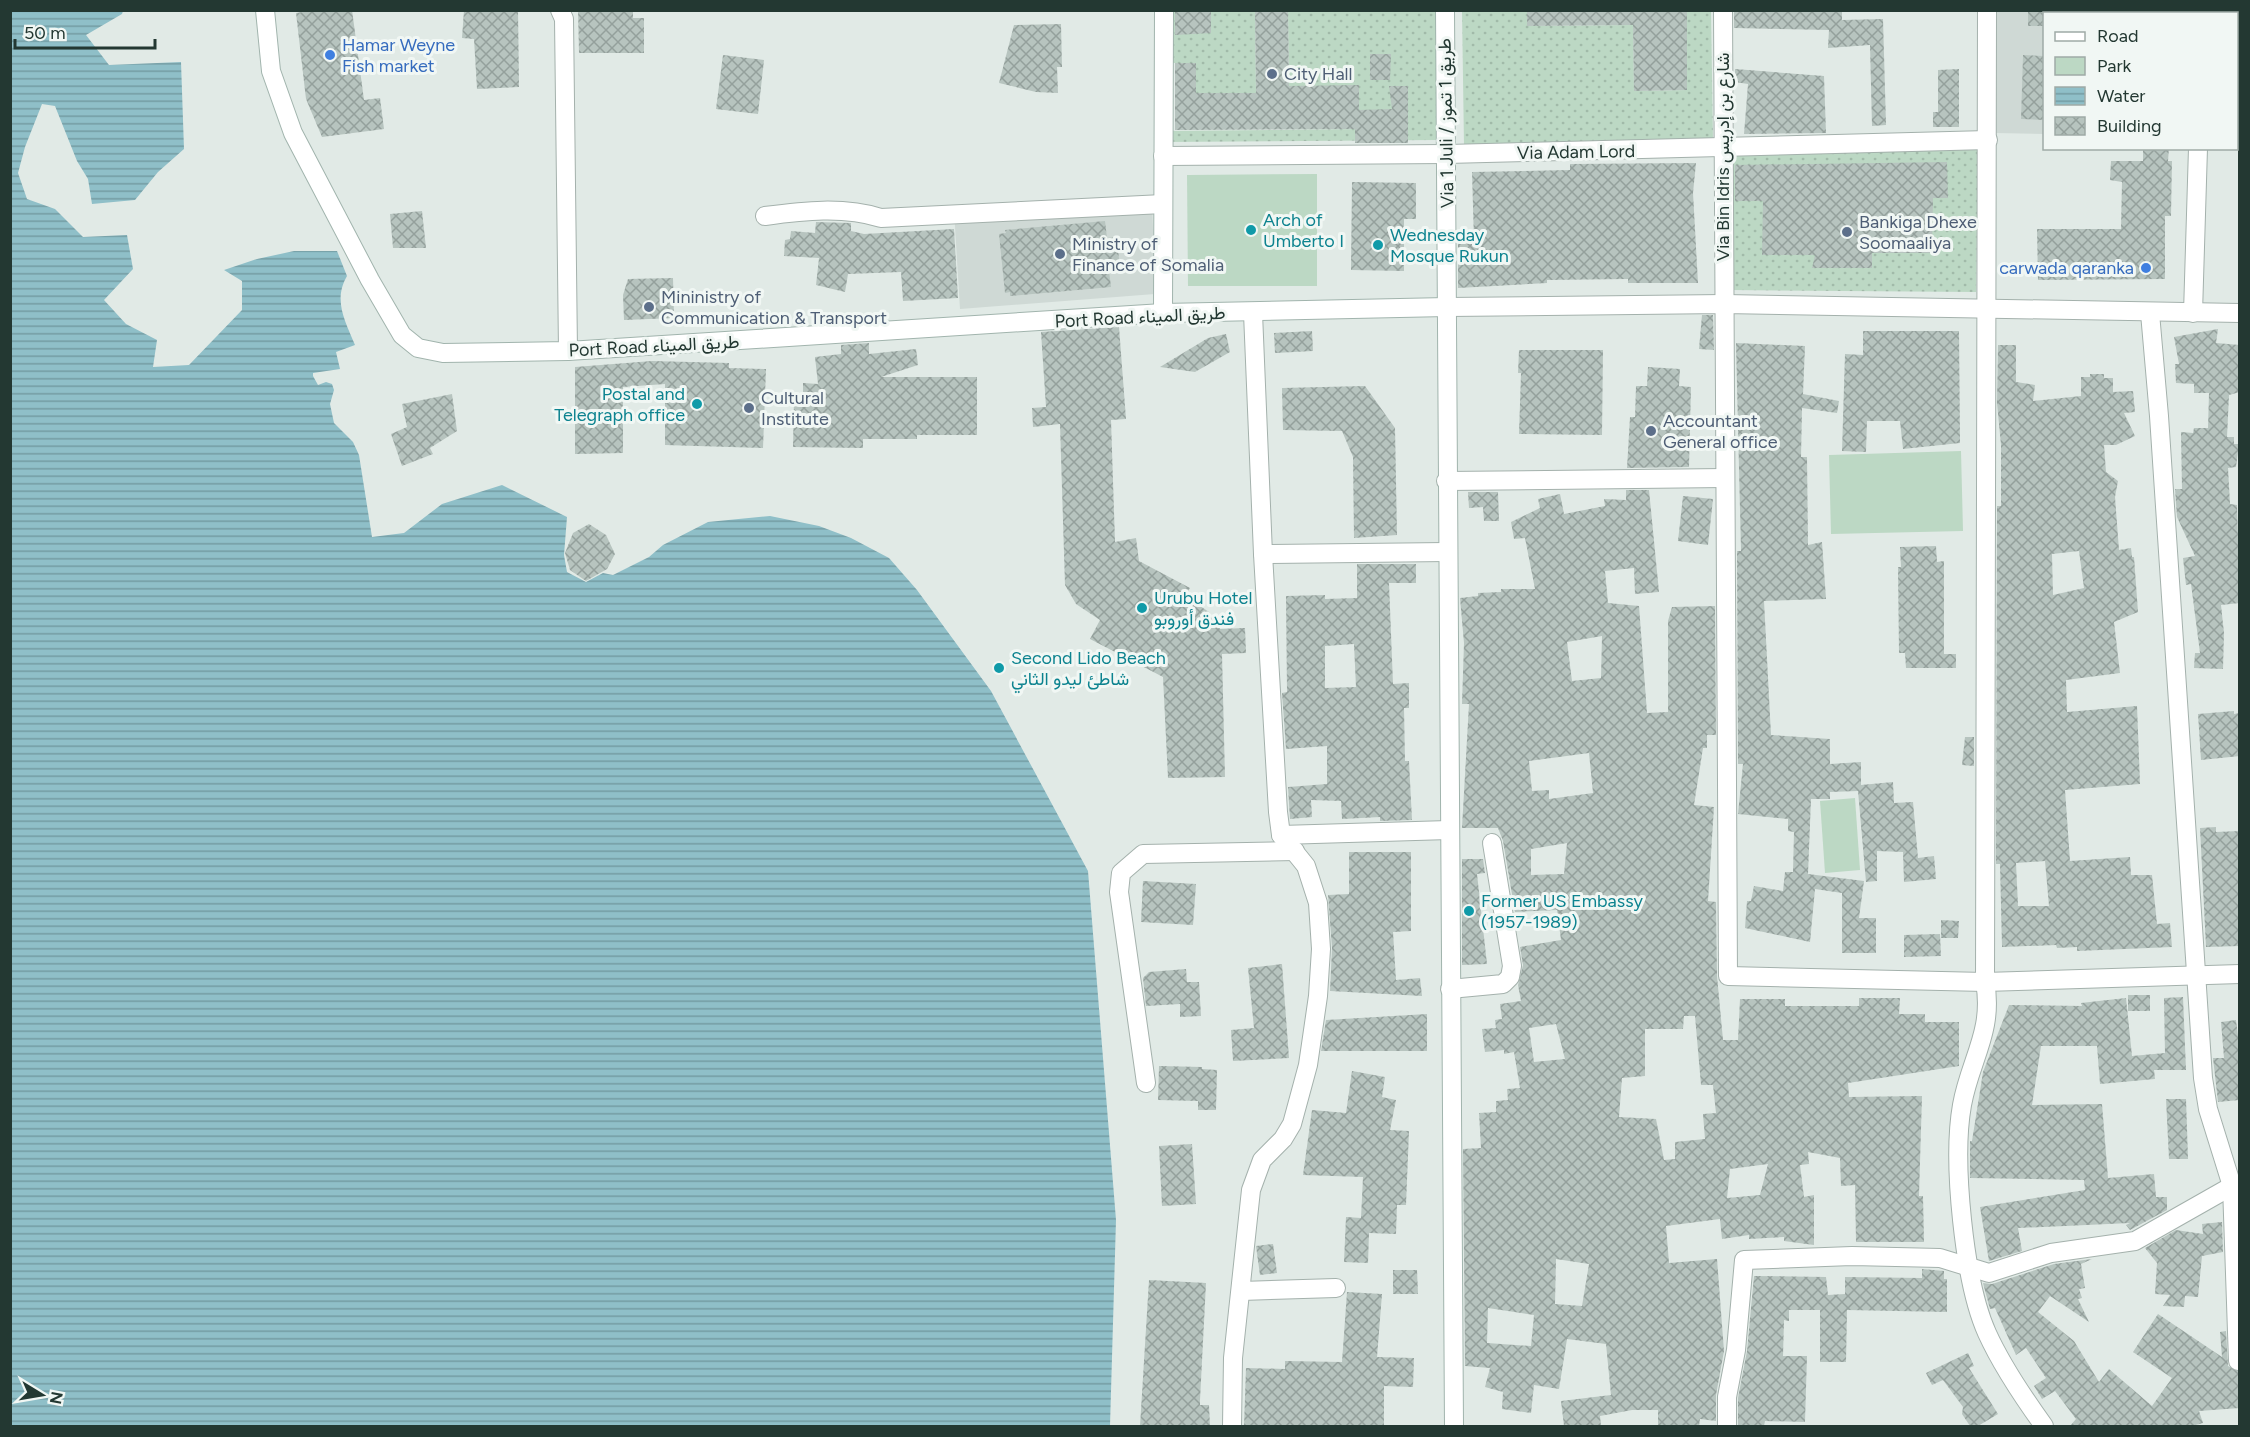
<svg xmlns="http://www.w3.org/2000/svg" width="2250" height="1437" font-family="Figtree,Vazirmatn,sans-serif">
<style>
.built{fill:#cfd9d5}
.grass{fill:url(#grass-dots)}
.park{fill:#bcd8c4}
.water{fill:url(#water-rules)}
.building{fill:url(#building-cross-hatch);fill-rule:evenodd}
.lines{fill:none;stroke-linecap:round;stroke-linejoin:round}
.street-casing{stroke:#a4b1ac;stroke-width:20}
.secondary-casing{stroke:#a1b4ad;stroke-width:20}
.street{stroke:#fff;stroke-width:18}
.secondary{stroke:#fff;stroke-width:18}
.shop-dot{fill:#3f7fe0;stroke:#f1f7f4;stroke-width:2}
.service-dot{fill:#5c6f8a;stroke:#f1f7f4;stroke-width:2}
.culture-dot{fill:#0f9aa8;stroke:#f1f7f4;stroke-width:2}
.labels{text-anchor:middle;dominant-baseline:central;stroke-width:6;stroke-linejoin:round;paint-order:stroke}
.shop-label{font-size:18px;fill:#366cbe;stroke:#f1f7f4;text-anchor:start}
.service-label{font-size:18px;fill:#4e5e75;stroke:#f1f7f4;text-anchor:start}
.street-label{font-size:18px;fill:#233832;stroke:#f1f7f4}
.culture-label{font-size:18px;fill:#0d838f;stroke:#f1f7f4;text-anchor:start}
</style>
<defs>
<pattern id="grass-dots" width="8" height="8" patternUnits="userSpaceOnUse" patternTransform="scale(1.5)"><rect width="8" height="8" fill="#bcd8c4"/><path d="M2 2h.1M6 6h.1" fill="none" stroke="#a1baa9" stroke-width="1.8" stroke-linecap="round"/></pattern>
<pattern id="water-rules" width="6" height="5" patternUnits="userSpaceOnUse" patternTransform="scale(1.5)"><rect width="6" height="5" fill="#8fbfc8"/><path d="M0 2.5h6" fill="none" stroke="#749ca3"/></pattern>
<pattern id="building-cross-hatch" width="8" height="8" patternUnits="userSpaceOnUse" patternTransform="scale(1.5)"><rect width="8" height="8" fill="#b7c4bf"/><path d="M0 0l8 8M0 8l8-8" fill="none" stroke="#94a09c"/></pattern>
</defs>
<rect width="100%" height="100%" fill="#e1eae6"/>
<g class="built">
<path d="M1993 11H2182V14H2044V134L1995 133Z"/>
<path d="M1152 197 1155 294 960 309 954 210Z"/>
</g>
<g class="grass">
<path d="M1160 11H1255L1256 93H1196V63H1164L1165 131 1359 129 1358 86H1289L1288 11H1436L1437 140 1162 142Z"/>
<path d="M1462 11H1527V26L1633 25 1634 91 1687 90V11H1711L1713 141 1464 146Z"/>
<path d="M1978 149 1976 292 1731 290 1728 155Z"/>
</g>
<g class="park">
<path d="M1317 174V286H1188L1187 175Z"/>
<path d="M1961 451 1963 531 1831 534 1829 455Z"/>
<path d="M1855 798 1860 870 1825 873 1820 801Z"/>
</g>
<path class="water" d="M10 11H123L122 14 86 35 109 65 181 62 184 149 158 172 135 200 92 204 88 179 77 161 55 106 42 104 25 147 18 173 27 199 55 209 83 237 127 235 133 269 104 300 126 324 157 340 153 367 189 365 242 310V281L224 270 257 259 294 251H337L347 276C333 300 345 321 355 345L336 352 340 369 313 373V376L318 385 326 382 332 384 334 390 330 404 334 423 353 442 359 455 372 537 404 533 442 504 502 485 567 517 564 555 567 572 586 582 603 573 613 575 649 557 663 545 708 522 770 516 819 526 851 538 889 558 917 590 991 691 1088 871 1116 1220 1110 1426H11Z"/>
<g class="building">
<path d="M314 10H352L364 100 380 98 384 129 322 137 306 99 296 13Z"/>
<path d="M464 10H518L519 87 477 89 474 39 462 38Z"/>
<path d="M578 10H633V18H644V53H579Z"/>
<path d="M1175 10 1211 12V33L1175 35Z"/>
<path d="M1255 10H1288L1289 86 1359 85V110L1392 109 1389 86H1408V143H1355V129L1175 130V63H1196V93H1256Z"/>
<path d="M1527 10H1687V90L1634 91 1633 25 1527 26Z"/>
<path d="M1734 10H1842V20L1883 19 1886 125 1872 126 1870 45 1828 48 1829 30 1734 28Z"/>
<rect x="2028" y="10" width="16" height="16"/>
<path d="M1061 24 1062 67H1057L1058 93 1036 92 999 83 1014 25Z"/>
<path d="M1370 54H1391L1390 80H1370Z"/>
<path d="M723 55 764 60 758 114 716 109Z"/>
<path d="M2023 55 2044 56V120L2021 119Z"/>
<path d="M1735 69 1824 76 1826 133 1744 134 1748 84 1735 82Z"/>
<path d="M1959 69V127H1933V112H1938V70Z"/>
<path d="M2143 148H2169L2168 161H2172L2171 216H2165V279L2038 280 2037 229H2121L2122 182 2110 180 2111 161H2143Z"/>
<path d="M1947 162 1948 198H1933L1932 253H1872V268H1812L1815 255H1762L1763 201H1735V165Z"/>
<path d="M1696 163 1693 193 1698 283H1628V279L1547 280V283L1458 288V241H1474L1472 172 1570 170V164Z"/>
<path d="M1352 182 1416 183V219H1404V271L1351 270Z"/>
<path d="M422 211 426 248H393L390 214Z"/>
<path d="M1105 221 1107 238 1117 237 1120 270 1109 271 1111 287 1010 296V292L1005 293 999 234 1006 233 1005 230Z"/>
<path d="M816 222 851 223V231L864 234 954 229 958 298 903 301 901 272 848 274 845 292 816 285 819 258 784 256 785 240 790 239 791 231 815 233Z"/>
<path d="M673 278 674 318 624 320 623 295 628 279Z"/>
<path d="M1702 315H1713L1714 350 1699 349Z"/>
<path d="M1119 327 1126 419 1111 420 1115 542 1136 538 1139 561 1190 588 1185 596 1209 612 1220 629 1245 628 1246 653 1222 654 1225 777 1168 778 1163 677 1090 639 1100 620 1076 604 1065 585 1060 424 1033 427 1032 408 1046 407 1041 332Z"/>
<path d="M2218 329 2216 343 2240 345V392L2229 395 2227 437H2234V444H2239L2236 467 2228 468 2230 504 2237 505 2240 603 2221 605 2224 633 2223 669 2194 668 2195 653H2200L2191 584 2186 585 2183 558 2195 556 2177 517 2175 489H2182L2181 432 2193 433 2194 428H2208L2209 393H2194V384L2176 383 2175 364H2179L2174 337Z"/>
<path d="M1312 331 1313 351 1275 353 1274 333Z"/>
<path d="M1863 331H1959L1960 443 1903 449 1900 421H1867L1866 452 1842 451 1845 354 1863 355Z"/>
<path d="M1226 334 1230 352 1195 372 1160 367 1208 338Z"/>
<path d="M869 343V354L916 349 918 365 881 377H977V435H917V439H863V448L793 447 794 402H803V383L818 384 815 357 841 354V345Z"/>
<path d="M1736 343 1805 346 1803 394 1839 401 1837 413 1802 408 1801 457H1807L1808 545 1822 542 1826 599 1764 601 1771 735 1830 739V764L1861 762V785L1893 782 1894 803 1913 802 1918 858 1934 856 1936 879 1904 882 1903 852 1877 851V881L1866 882 1858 791 1830 792V799H1811L1808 874 1864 881 1859 918H1876V953H1842V893L1815 889 1810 942 1745 928 1747 901H1751L1754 886 1783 891 1785 872H1793L1794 832 1788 831V819L1738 814 1743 764H1738L1737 551H1741Z"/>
<path d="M1998 345H2016V382L2035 385 2033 401 2081 396V377H2090V374H2104V378H2113V392L2133 391 2135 412 2124 413 2135 436 2116 445H2104L2106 472 2118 481 2115 497 2119 550 2131 548 2132 557H2134L2138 612 2114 622 2120 673 2066 680 2067 712 2137 706 2140 784 2065 790 2070 861 2130 857 2131 875H2152L2157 924 2170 923 2172 947 2077 951V947L2057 948 2056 945 2002 947 2000 864H1996L1997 506H2001V445L1997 403ZM2079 551 2084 588 2053 595 2052 554ZM2045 861 2049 906H2018L2016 863Z"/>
<path d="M1519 350H1603L1602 435 1519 434 1521 373H1518Z"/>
<path d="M652 361 729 363V368L766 369 763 448 665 445V384L623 387V453L575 454V367Z"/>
<path d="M1648 367 1680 369 1679 386 1691 387 1689 467 1627 468 1630 417H1635L1636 386H1647Z"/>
<path d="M1365 386 1395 428 1397 535 1354 538 1353 457 1342 431 1283 430 1282 388Z"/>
<path d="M452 394 457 431 430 448 433 454 402 466 391 434 407 427 402 404Z"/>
<path d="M1626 490H1649L1659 592 1635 594 1634 568 1605 571 1608 603 1639 606 1647 713 1668 712V621L1672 607 1715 606 1716 735H1707V748H1703L1694 805 1714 807 1708 901 1716 902 1717 976 1723 1040H1738L1740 999H1785V1006H1859V998H1900L1899 1014H1925V1022H1959V1066L1848 1083 1849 1097 1922 1096 1919 1196H1923L1924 1242H1856L1855 1185 1841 1186 1840 1158 1808 1152 1809 1164 1800 1165 1804 1197 1814 1195V1245L1784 1241V1237L1749 1239V1235L1722 1239 1720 1219 1666 1226 1669 1263 1717 1259 1724 1351 1716 1395V1421L1700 1419 1699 1426H1658V1410H1632L1600 1416 1601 1426H1564L1561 1401 1611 1395 1606 1344 1567 1339 1559 1389 1534 1385 1531 1413 1502 1409 1503 1392 1485 1387 1490 1368 1465 1366 1463 1149 1481 1148 1479 1113 1496 1112V1101L1508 1100 1507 1089 1520 1088 1514 1052 1504 1054V1050L1485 1052 1482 1029 1496 1028 1495 1020 1502 1019 1500 1004 1521 1001 1518 985 1523 965 1520 947 1561 940 1557 910 1515 912 1503 841 1498 828H1462L1469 704H1462L1464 643 1460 598 1478 596V593L1501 592V589H1535L1525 538 1514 539 1511 522 1540 508 1538 499 1560 494 1564 514 1605 506 1604 499 1626 500ZM1602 636 1601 678 1572 681 1567 642ZM1589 753 1593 793 1549 799V790L1532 791 1529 761ZM1567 843 1564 874 1531 875V849ZM1684 1016H1695L1701 1085H1713L1716 1113 1703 1114 1705 1139 1675 1142V1159L1664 1160 1656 1119 1619 1117 1622 1078 1645 1076V1029H1683ZM1556 1024 1565 1059 1534 1062 1529 1028ZM1768 1164 1760 1195 1727 1198 1730 1169ZM1556 1259 1589 1264 1582 1306 1555 1304ZM1488 1308 1534 1315 1531 1346 1487 1343Z"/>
<path d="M1468 492H1498L1499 521H1484L1483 507 1469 508Z"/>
<path d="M1683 496 1713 499 1708 545 1678 541Z"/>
<path d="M589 524 606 535 615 554 607 569 586 581 570 570 565 553 573 533Z"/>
<path d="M1936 546 1937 562 1944 561V654H1956V668H1906L1905 653H1899L1898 567H1901L1900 547Z"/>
<path d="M1357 564H1416V583H1389L1393 684 1409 683V708H1404L1405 761H1409L1412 820 1380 821V817L1342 819 1341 801 1311 800 1312 817 1290 819 1288 787 1327 784V746L1286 749 1282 693 1287 692 1286 596 1325 595V599L1357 598ZM1354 644 1356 687 1325 688V646Z"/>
<path d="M2234 711V714L2240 713V756L2201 760 2198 714Z"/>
<path d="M1965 737H1974V766L1962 765Z"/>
<path d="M2216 827V832L2240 831V946L2206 947 2200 828Z"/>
<path d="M1349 852H1411V931L1393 932 1396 980 1420 978 1422 996 1330 991 1332 948 1328 895 1349 894Z"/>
<path d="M1462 859H1483L1485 873 1477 874 1487 964 1462 965Z"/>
<path d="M1143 881 1196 884 1193 925 1141 922Z"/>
<path d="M1941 920 1959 921 1958 938H1941Z"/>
<path d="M1940 934 1941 956 1904 957V935Z"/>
<path d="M1282 964 1289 1058 1233 1061 1231 1030 1254 1028 1248 968Z"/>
<path d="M1186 969 1187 982H1199L1201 1016 1180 1017V1004L1146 1006 1143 978 1149 972Z"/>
<rect x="2128" y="995" width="22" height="16"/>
<path d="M2183 997 2186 1070H2154L2155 1079 2100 1084 2097 1046H2041L2032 1105 2102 1104 2108 1178 2154 1174 2156 1197H2167V1210L2130 1230 2126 1225 2130 1223 2018 1228 2022 1251 1989 1261 1980 1207 2085 1190 2084 1180 1970 1178V1141H1972L1983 1072 2009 1005 2082 1006 2081 1003 2126 998 2132 1056 2165 1053 2164 998Z"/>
<path d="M1427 1014V1051H1321L1326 1020Z"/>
<path d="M2236 1020 2240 1052V1100L2218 1102 2213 1058H2224L2221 1022Z"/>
<path d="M1159 1066 1202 1067V1069L1217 1070 1216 1110H1198V1101L1158 1100Z"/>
<path d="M1352 1071 1385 1077 1382 1097 1396 1100 1390 1130 1409 1131 1406 1205H1397L1396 1234 1369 1233 1368 1263 1344 1262 1346 1217 1361 1218 1363 1177 1303 1175 1312 1110 1346 1113Z"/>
<path d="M2166 1099H2186L2188 1159H2169Z"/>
<path d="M1192 1144 1196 1204 1162 1206 1159 1146Z"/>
<path d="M2222 1222 2223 1252 2202 1256 2198 1297 2185 1296 2184 1307 2163 1306 2170 1295 2155 1294 2157 1263 2145 1248 2176 1230 2203 1234 2202 1224Z"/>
<path d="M1273 1244 1277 1273 1260 1275 1256 1246Z"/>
<path d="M2092 1259 2081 1264 2085 1288 2079 1289 2082 1298 2078 1299 2089 1322 2050 1296 2038 1312 2074 1341 2099 1382 2109 1369 2152 1406 2172 1378 2133 1352 2158 1314 2222 1357 2220 1332 2226 1331 2228 1366 2240 1372V1408L2199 1411 2203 1423 2192 1426H2070L2076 1419 2055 1391 2042 1399 2034 1386 2046 1378 2026 1348 2016 1355 1995 1308 1990 1309 1983 1283 1992 1284 2054 1264Z"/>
<path d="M1922 1269 1944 1271V1279H1947V1312L1847 1310 1846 1362H1820V1310H1789V1321L1784 1320 1783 1356H1807L1805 1422 1765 1421 1764 1426H1738V1398L1747 1351 1754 1276 1826 1277 1828 1295 1845 1294V1277L1922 1278Z"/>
<path d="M1393 1270H1417L1418 1294H1393Z"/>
<path d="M1149 1280 1206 1283 1200 1400V1405H1209L1210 1426H1140Z"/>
<path d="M1347 1292 1382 1294 1377 1357 1414 1358 1413 1387 1384 1386V1426H1244L1246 1368 1285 1369V1361L1342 1362Z"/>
<path d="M1968 1353 1974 1366 1969 1368 1998 1414 1978 1426H1970L1962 1414 1963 1407 1943 1380 1932 1385 1926 1373Z"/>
</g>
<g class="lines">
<g class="street-casing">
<g id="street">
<path d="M560 10 564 19 568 351"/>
<path d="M1723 10 1728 976 1985 982 2240 974"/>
<path d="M1987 10 1985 982C1994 1031 1970 1060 1962 1105 1952 1161 1964 1282 1987 1333 2002 1366 2023 1397 2044 1426"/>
<path d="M2198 10V14"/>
<path d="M1163 156 1447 154 1988 140"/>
<path d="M765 216C803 211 843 206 881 218L1163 204"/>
<path d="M1447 307 1724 304 2240 313"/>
<path d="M2150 313 2159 416 2203 1078 2208 1109 2232 1186 2238 1361"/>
<path d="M2193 313 2198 148"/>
<path d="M1446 481 1725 478"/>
<path d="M1263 554 1447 552"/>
<path d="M1281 835 1449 830"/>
<path d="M1450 989 1503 984 1510 977 1512 966 1492 843"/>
<path d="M1146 1083 1119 892 1121 873 1143 854 1295 851"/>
<path d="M1241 1291 1336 1288"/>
<path d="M1232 1426 1233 1358 1251 1190 1262 1160 1283 1139 1292 1124 1308 1065 1318 996 1321 949 1318 903 1306 866 1281 835 1278 812 1263 554 1253 313"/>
<path d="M1727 1426V1397L1736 1350 1744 1260 1852 1256 1940 1258 1989 1273 2051 1253 2135 1241 2232 1186"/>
</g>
</g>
<g class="secondary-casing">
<g id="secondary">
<path d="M265 10 271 71 293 133 370 280 402 335 418 348 443 353 568 351 1163 313 1447 307"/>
<path d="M1445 10 1454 1426"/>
<path d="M1163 313 1164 10"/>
</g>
</g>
<use href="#street" class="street"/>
<use href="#secondary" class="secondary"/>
</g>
<g class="shop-dot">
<circle cx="330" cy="55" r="6"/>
<circle cx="2146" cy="268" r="6"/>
</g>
<g class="service-dot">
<circle cx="1272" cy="74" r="6"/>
<circle cx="1847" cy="232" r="6"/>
<circle cx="1060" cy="254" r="6"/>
<circle cx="649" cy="307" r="6"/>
<circle cx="749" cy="408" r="6"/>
<circle cx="1651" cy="431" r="6"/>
</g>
<g class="culture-dot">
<circle cx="1251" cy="230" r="6"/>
<circle cx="1378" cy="245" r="6"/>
<circle cx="697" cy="404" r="6"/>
<circle cx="1142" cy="608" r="6"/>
<circle cx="999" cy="668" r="6"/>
<circle cx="1469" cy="911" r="6"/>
</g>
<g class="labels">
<g class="shop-label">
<text x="342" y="45">Hamar Weyne<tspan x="342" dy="21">Fish market</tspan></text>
<text x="2134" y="268" text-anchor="end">carwada qaranka</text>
</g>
<g class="service-label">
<text x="1284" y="74">City Hall</text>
<text x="1859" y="222">Bankiga Dhexe<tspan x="1859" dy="21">Soomaaliya</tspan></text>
<text x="1072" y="244">Ministry of<tspan x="1072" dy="21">Finance of Somalia</tspan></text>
<text x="661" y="297">Mininistry of<tspan x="661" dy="21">Communication &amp; Transport</tspan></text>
<text x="761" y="398">Cultural<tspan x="761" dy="21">Institute</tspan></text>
<text x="1663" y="421">Accountant<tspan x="1663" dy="21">General office</tspan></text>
</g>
<g class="street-label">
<text transform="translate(1446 123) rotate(-91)">Via 1 Juli / طريق 1 تموز</text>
<text transform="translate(1576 152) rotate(-1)">Via Adam Lord</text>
<text transform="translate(1723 157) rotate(-90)">Via Bin Idris شارع بن إدريس</text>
<text transform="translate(1140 317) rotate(-3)">Port Road طريق الميناء</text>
<text transform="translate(654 346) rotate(-3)">Port Road طريق الميناء</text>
</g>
<g class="culture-label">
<text x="1263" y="220">Arch of<tspan x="1263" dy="21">Umberto I</tspan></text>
<text x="1390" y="235">Wednesday<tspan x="1390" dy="21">Mosque Rukun</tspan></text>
<text x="685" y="394" text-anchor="end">Postal and<tspan x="685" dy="21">Telegraph office</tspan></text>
<text x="1154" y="598">Urubu Hotel<tspan x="1154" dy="21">فندق أوروبو</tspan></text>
<text x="1011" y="658">Second Lido Beach<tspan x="1011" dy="21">شاطئ ليدو الثاني</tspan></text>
<text x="1481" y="901">Former US Embassy<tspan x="1481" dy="21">(1957-1989)</tspan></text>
</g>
</g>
<rect width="2250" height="1437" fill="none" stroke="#233832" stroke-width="24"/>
<rect x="2043" y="12" width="195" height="138" fill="#f1f7f4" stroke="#9faba6" stroke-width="1.5"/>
<rect x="2055" y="32" width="30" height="9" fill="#ffffff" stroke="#9faba6" stroke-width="1.5"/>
<text x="2097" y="42" font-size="18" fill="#233832">Road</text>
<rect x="2055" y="57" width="30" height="18" fill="#bcd8c4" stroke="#9faba6" stroke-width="1.5"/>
<text x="2097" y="72" font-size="18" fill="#233832">Park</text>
<rect x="2055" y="87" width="30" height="18" fill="url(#water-rules)" stroke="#9faba6" stroke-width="1.5"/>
<text x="2097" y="102" font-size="18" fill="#233832">Water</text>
<rect x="2055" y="117" width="30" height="18" fill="url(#building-cross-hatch)" stroke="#9faba6" stroke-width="1.5"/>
<text x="2097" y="132" font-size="18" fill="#233832">Building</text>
<g transform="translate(42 1395) rotate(101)" stroke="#f1f7f4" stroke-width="4.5" paint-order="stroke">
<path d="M0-4.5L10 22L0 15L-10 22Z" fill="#233832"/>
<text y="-9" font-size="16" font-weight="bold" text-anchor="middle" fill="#233832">N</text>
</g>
<path d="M15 39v9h140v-9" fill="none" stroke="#233832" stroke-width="3"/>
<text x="24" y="39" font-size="18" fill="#233832" stroke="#f1f7f4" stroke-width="4.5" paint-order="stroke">50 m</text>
</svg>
